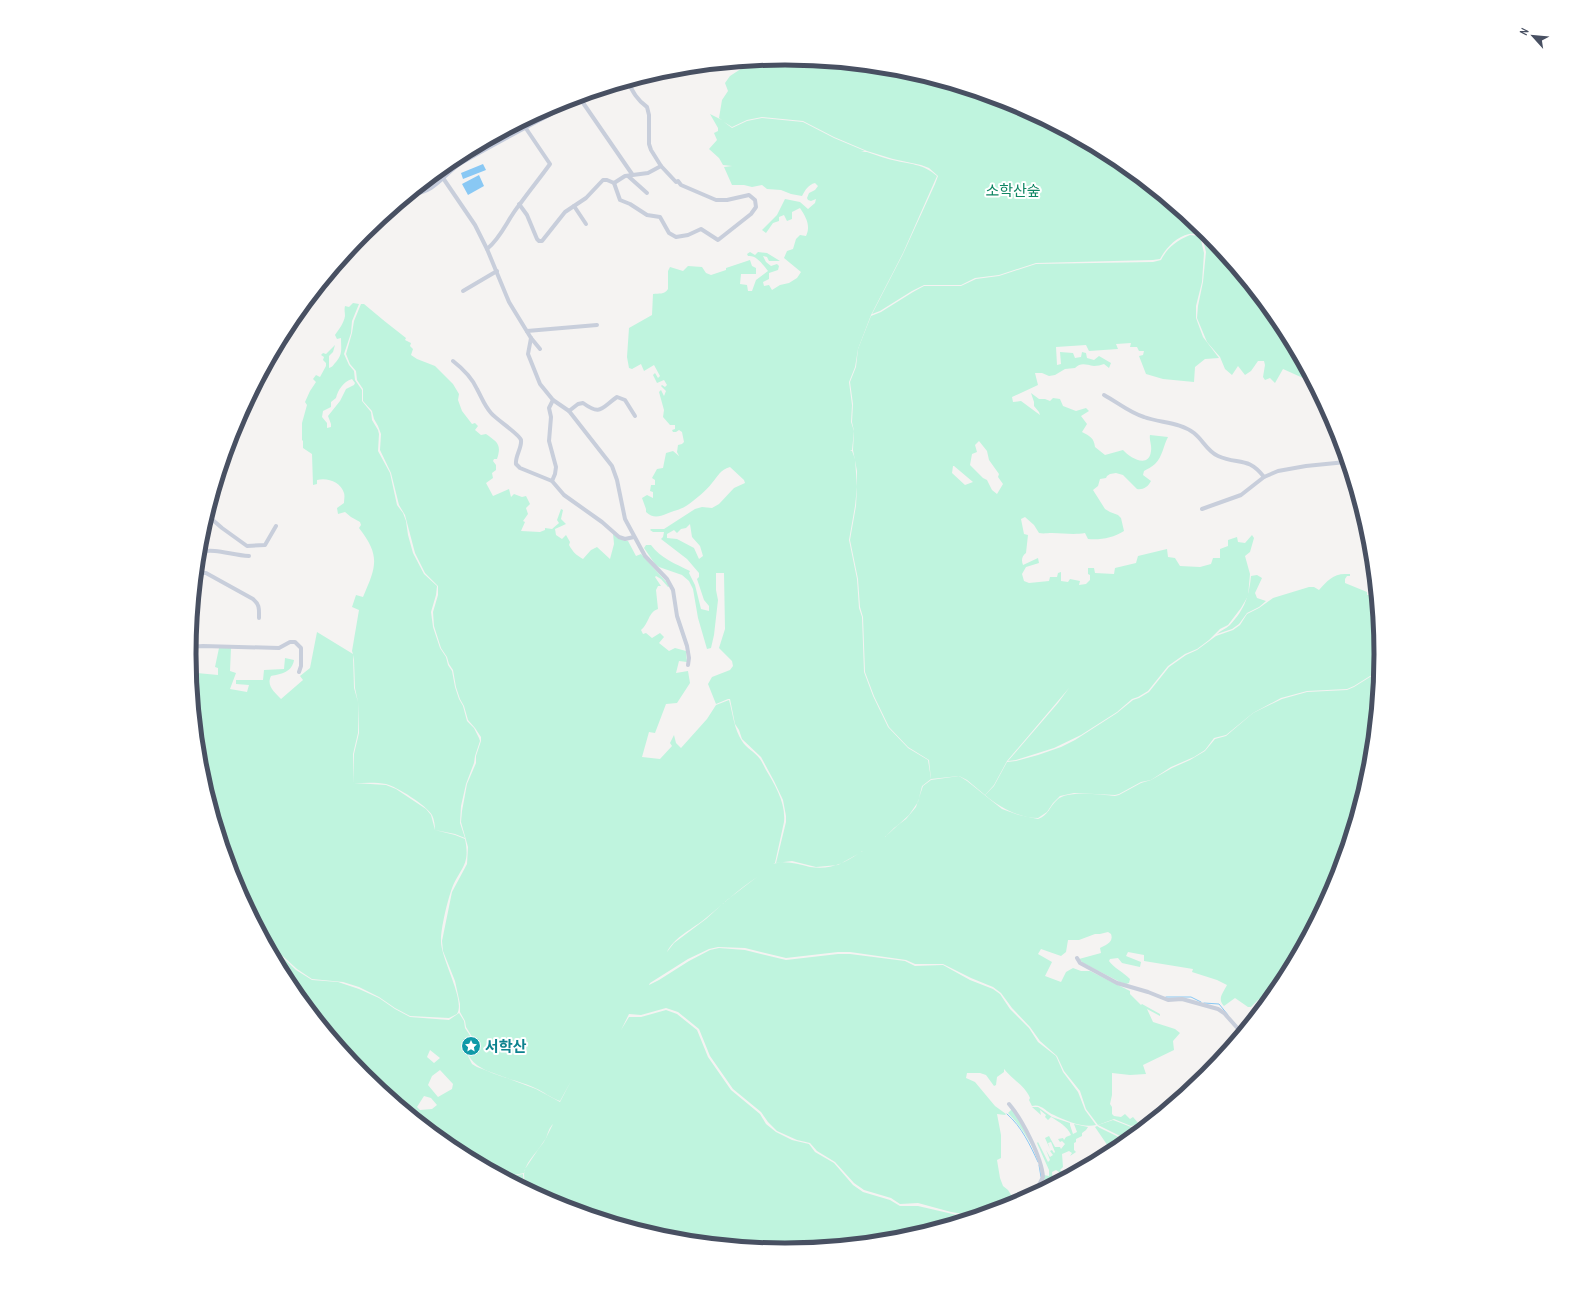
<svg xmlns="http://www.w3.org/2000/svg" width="1569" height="1308" font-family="'PT Sans Narrow','Noto Sans KR',sans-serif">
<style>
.green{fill:#bff4de;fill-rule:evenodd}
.water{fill:#89c8f4}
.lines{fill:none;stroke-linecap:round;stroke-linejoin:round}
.stream{stroke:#89c8f4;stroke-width:1}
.minor{stroke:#c8cedb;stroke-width:4}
.secondary{stroke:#c4cbdc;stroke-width:6}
.labels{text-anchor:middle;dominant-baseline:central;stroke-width:4;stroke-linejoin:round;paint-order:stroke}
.park-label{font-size:15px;fill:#108663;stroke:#fff}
.culture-label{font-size:15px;font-weight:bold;fill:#0d838f;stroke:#fff;text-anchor:start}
.rim{fill:none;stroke:#485062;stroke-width:5}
</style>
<rect width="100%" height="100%" fill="#f5f3f2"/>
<g class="green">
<path d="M785 58 901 70 1013 103 1116 159 1208 235C1203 235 1194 233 1189 234 1176 237 1166 248 1160 259L1153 260 1036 263 999 275 975 278 961 285H924L912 291 880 311 872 314 903 254 935 184 938 176 929 168 921 165 893 159 867 151 834 137 803 121 762 117 747 120 732 127 724 122 732 128 747 121 762 118 803 122 834 138 865 151 861 152H867C877 155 886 159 897 161 914 165 923 164 937 176L903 253 871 315 858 349 855 367 849 382 852 405 851 422 854 431 852 450 850 451H852L855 459 857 487 855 506 849 540 857 579 859 608 862 617 864 672 873 696 888 727 908 748 928 760 931 779 922 786 918 802 909 815 885 837 861 852 885 837 894 828 906 819 916 807 923 786 931 780 959 776 967 781 1002 809 1019 815 1038 819C1048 816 1050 806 1057 800 1067 790 1101 795 1115 796L1119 795 1141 783 1151 780 1172 768 1190 760 1205 751 1215 739 1226 736 1253 713 1282 699 1307 692 1347 690 1354 687 1370 677 1378 675 1369 770 1347 843 1341 848 1343 856 1335 882 1280 985 1267 1001 1259 999 1251 1007H1248L1235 998 1224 1006C1217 999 1223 993 1227 985L1217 980 1192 972 1193 969 1144 961V955L1128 952 1126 956 1141 962 1140 967 1122 963 1118 958 1110 959 1109 961C1114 968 1123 972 1130 979L1129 983 1126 984 1120 982 1083 963 1079 959 1101 953 1100 948C1106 945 1114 942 1111 934L1108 932 1100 934H1095L1079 940H1068L1066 952 1061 956 1041 949 1038 954 1052 962 1045 976 1061 982 1066 972 1073 968 1081 971H1090L1130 991V994L1141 1005 1142 1004 1160 1014V1016L1147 1009 1153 1022 1175 1029 1180 1033 1173 1041 1174 1050 1143 1065 1146 1074 1130 1075 1112 1073V1095L1110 1104 1112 1107V1114L1114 1116 1121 1117 1125 1114 1130 1119 1133 1117 1139 1124 1131 1126 1114 1119 1098 1125 1086 1109 1080 1091 1064 1071 1057 1056 1040 1041 1030 1027 1012 1008 1001 993 993 987 971 978 943 964H915L906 960 850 952H838L786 958 745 948 718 947 709 949 688 959 650 983 649 985 659 980 689 961 710 950 719 948 745 950 786 960 838 954H850L905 961 915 966 943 965 970 980 993 989 1000 994 1010 1009 1029 1028 1038 1042 1056 1056 1063 1072 1078 1092 1085 1110 1096 1125C1083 1128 1066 1121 1054 1115 1046 1112 1041 1103 1032 1106L1029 1100 1030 1098C1025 1086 1013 1080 1004 1069V1072L997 1077 996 1085 994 1086 986 1075 980 1073H967L966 1078 975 1082 995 1106 1006 1114 1005 1115 997 1114 1001 1135V1158L997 1160 1000 1178 1003 1186 1008 1190 1016 1203 975 1216 951 1212 918 1203 900 1204 891 1198 864 1190 854 1183 835 1162 817 1151 810 1143 797 1140 777 1131 768 1122 761 1112 733 1089 710 1056 699 1029 678 1012 666 1008 641 1015 629 1014 621 1030 629 1017H641L666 1010 677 1014 697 1030 708 1057 731 1090 760 1114 766 1124 776 1132 792 1140 809 1144 815 1152 834 1163 853 1185 863 1192 890 1200 900 1206H918L970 1218 901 1239 784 1250 668 1238 556 1205 525 1188 524 1174 525 1169 546 1138 553 1124C549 1128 548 1133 546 1138 540 1150 527 1159 524 1173L504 1177 453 1149 363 1075 289 985 267 943 296 970 312 980 338 982 359 989 379 998 395 1009 410 1017 449 1020 459 1013 464 1021 465 1028 475 1043 473 1051 468 1056 472 1064 477 1067 536 1089 560 1102 556 1118 560 1102 571 1081 560 1101C551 1098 544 1092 535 1088 517 1079 478 1074 469 1056L476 1048V1043L466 1027 465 1021 460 1012V1004L455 981 443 951 442 941 452 892 467 864 468 847 461 822 462 811 467 784 476 763V756L481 741V737L475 728 468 720 464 706 460 699 456 687 453 670 449 664 447 657 441 648 434 626 433 612 438 595V586L425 573 415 553 405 515 399 505 391 473 380 450 381 434 378 426 374 419 372 411 363 401V389L357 380 356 371 350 364 346 354 352 333 354 321 361 304H364C378 316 392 327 406 338L405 340 411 343 410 346 413 349 411 355 417 359 435 366 453 384 459 394 458 400 462 411 472 424 475 423 478 426 475 430 481 435 486 434C497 442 502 444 497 459H494L493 461 496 465V470L492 473 493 478 486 483 493 496 509 489 511 497 514 494 522 497 526 496 530 504 526 508 528 514 523 521 525 522 521 531 540 532 545 530V528L552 529 559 523 557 520 561 509 563 510 561 519 566 524 555 529 556 535 562 539 566 535 570 542 569 545C573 552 576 555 583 559L591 550 597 547 610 559 614 544 613 533 622 540 628 541 636 556 641 554 670 586 668 587 661 579 656 576 655 577 661 586H658L656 590 658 609C648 612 649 624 641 630L643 634 646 633 652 638 660 633 664 637 659 643 669 651 675 648 686 651 687 662 679 661 676 673 688 671 690 683 677 703 666 704 655 733 649 732 642 757 660 759 672 746 670 743 674 735 676 743 681 748 707 719 716 705 729 700C733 714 734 729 742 741 746 748 755 752 760 759 762 762 764 766 766 770 775 785 786 803 784 822L775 863 773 864C786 860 797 864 810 867 830 870 842 864 858 854L838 865 816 867 792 861 776 863 786 822V816L783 800 774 781 761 757 742 739 739 730 735 724 730 699H728L716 704 708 684 712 677 730 670 733 666 732 661 719 648 725 629 724 573H716V590L718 600 714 635 711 648 707 649 698 618 693 589 689 581 682 575 659 567 655 564 644 548 646 545H651C660 558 676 564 690 571L689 573 695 585 701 609 709 611V606L704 600 697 579 699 577V573L687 559 661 539 663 537 664 532H653L650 530 651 529H664L695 509 702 507 712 508 719 504 734 488 745 483 744 480 730 467C720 470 718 476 712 483 706 491 697 498 689 504 683 509 673 511 666 514 659 517 652 518 646 512V509L642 498 647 495 653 498V492L650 491 651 485H655V480L652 478 657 469 663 468 666 453 673 451 679 456 677 452 678 445 682 444 684 442 682 432 679 430 676 432H673L672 430 675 429V425H670L663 417 664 410 659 392 661 390 664 396 666 391 661 386 662 385 665 387 667 385 664 380 657 383 653 375 655 373 658 378 660 376 654 365 644 371 641 364 632 369 629 368 627 357 629 328 652 315 653 294C659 293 664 295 668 289V271L670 267 683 271 688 266 702 267 706 273 711 275 726 270V268L750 260 752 266 756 268V274H741L740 284 747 285 748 291H752L756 280 768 271C763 265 757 255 748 256L747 254 750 252 755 255 758 252 767 253 780 261H769L767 257 763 256 766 262 771 266 777 264 779 266 778 270 769 273V279L763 282 764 286 769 285 772 290 780 285 789 283 797 278 801 272 784 258 787 251 793 249 796 239 800 235 806 236C811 226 806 217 800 208L792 212V219L787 221 784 215 779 217V221L773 223 766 233 762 230 777 215 785 199 800 202 808 209 815 203 816 199 811 201 808 200 807 198 809 193 815 190 818 186 815 183C808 185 806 189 802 196L791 194 781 190 767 189 762 185 752 187 744 185H732L724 167 732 166 723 165 719 158 709 149 717 140 714 133 718 131V128L710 114 722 120 719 118 722 100 728 91 725 83 730 76 753 61ZM690 524 692 537 700 546 703 556 699 559 694 548 677 539 667 538V534L674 530 677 533 681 529 686 528ZM757 877 727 900 706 919 674 943 667 952C674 937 693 929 706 918 723 904 739 889 757 877ZM430 1050 440 1058 434 1063 427 1057ZM440 1070 453 1084 452 1089 438 1097 428 1085 432 1076ZM424 1096 431 1098 437 1105 432 1109 420 1110 417 1107Z"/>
<path d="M1190 235 1200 236 1204 253 1202 282 1196 306V318L1203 337 1219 358 1205 359 1195 367 1194 382 1163 379 1146 374 1139 356 1143 355 1144 351H1139L1137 347H1130L1131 343 1116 344 1118 349 1089 351 1086 345 1056 347 1057 365 1061 364 1060 352 1073 353 1075 358 1081 357 1082 352 1086 353 1087 358 1094 360 1099 356 1111 363 1109 368 1104 364C1101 365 1097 366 1094 366 1086 365 1081 362 1075 368L1065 369 1055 375 1049 376 1042 373H1035L1038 385 1012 397 1013 402 1021 401 1040 415 1039 412 1034 406V402L1031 393 1039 399H1045L1050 401 1053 398 1060 399 1063 406 1076 411 1086 408 1089 411 1081 416 1087 424 1082 432C1090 436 1094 438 1095 447L1105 455 1123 450C1130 458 1149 469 1151 451 1152 445 1149 440 1150 435L1168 437C1163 446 1163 456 1155 464 1152 467 1147 469 1144 471L1143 475 1151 481C1148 487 1143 490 1137 489L1123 475 1116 473 1110 474 1107 476 1106 478 1100 479 1098 486 1093 490 1105 509 1110 512 1118 515 1121 518 1124 531C1113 538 1101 540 1088 539L1085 533C1073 535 1064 533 1052 533 1047 533 1044 534 1039 533L1034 525 1025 517 1021 519 1024 534 1028 535 1026 553C1022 556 1021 560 1023 565L1038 558 1039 563 1026 567 1022 574 1024 581 1029 583 1049 581 1050 577H1057L1058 573 1061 572V581L1068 582 1070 579 1080 581 1079 585 1086 584 1090 580V575L1088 574V568H1094L1095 573 1114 574 1115 568 1136 563 1138 556 1167 549 1168 557 1175 558 1180 566 1200 567 1211 564 1213 558H1220V549L1228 546V540L1237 537 1238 542 1245 543 1252 535 1254 538 1250 552 1245 556 1250 574 1248 596 1241 608 1228 625 1220 629 1209 640 1197 649 1185 654 1168 666 1148 691 1138 697 1132 699 1117 712 1081 735 1054 748 1016 760 1008 761 1058 703 1069 688 1007 761 994 785 985 795 967 780 959 776 931 779 929 760 908 747 889 727 874 696 865 672 863 617 860 607 858 579 850 540 856 506 857 487V471L853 450 854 431 852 422 853 404 850 382 856 367 858 349 871 316 881 312 913 292 924 286H961L976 279 999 276 1036 264 1153 262 1161 260C1168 247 1176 241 1190 235ZM979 441 987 451 989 460 999 474 998 477 1003 484 997 494 992 490 987 480 983 478 970 465 972 454 977 452 975 445ZM953 466H954L973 482 965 485 952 473Z"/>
<path d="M1202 236 1210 237 1280 323 1309 377 1303 378 1283 369 1275 383 1270 378 1265 380 1263 377 1265 365 1264 361H1258L1251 371 1245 375 1238 366 1232 375 1225 369 1220 357 1207 342 1197 318 1198 306 1203 282 1206 252Z"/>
<path d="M353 303 359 304 352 321 351 333 344 354 349 365 354 371 355 380 362 390V401L371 412 372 420 378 430 379 434 378 451 390 473 397 505 403 513 406 521 408 535 413 553 424 574 437 586 436 595 431 612 433 627 440 648 446 657 448 665 452 671 455 687 459 699 463 706 467 721 474 728 479 738 480 741 475 756 474 763 466 784 461 806 460 823 465 838 455 834 435 830C435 825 434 819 432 815 426 805 397 787 386 784 376 782 364 783 354 783V754L359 733 358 702 355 688 354 660 353 655 354 688 358 702V733L353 754 354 783 386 785 396 789 426 809 431 815 435 830 455 835 465 839C471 867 459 868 451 891 447 903 441 928 441 940 440 958 466 1000 457 1014L449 1018 410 1016 395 1008 379 997 359 987 343 982 312 979 297 969 266 941 234 882 200 770 190 668 196 670 197 673 218 675V668L215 667 219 648H231L230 671 236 673 230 689 247 692 249 685 236 684V680H263L264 670 284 669 285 658 294 660C292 672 282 674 271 676 266 686 275 692 281 699L303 680 300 676 310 668 317 632 353 654 352 651 359 610 352 607 356 595 363 597C376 567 381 556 359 528L361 525 360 522 351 517 345 512 338 514 337 508 344 503C344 500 345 496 344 493 341 482 327 477 317 480V484L313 485 312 454 303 448V441L302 440V423L307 405 305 402 310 391 316 382 313 379 316 375 320 377 326 366V363L323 360 324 357 321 355 323 353 326 354 335 345 333 352 329 356V368C333 367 333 365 336 362 343 354 341 348 341 338L337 339 335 335C339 329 344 323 345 316 345 312 344 310 345 306L349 307ZM352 379 355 383 354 385 346 389 340 401 328 416 331 424V427L327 428V423L322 417 323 411 331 407V402L336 398C338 390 343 382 352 379Z"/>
<path d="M1345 574H1350V576H1347L1345 579V583L1367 592V595H1375L1380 654 1379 674 1370 676 1354 686 1347 689 1307 691 1281 698 1253 713 1226 735 1214 738 1205 750 1194 757 1171 767 1151 780 1141 782 1119 794 1115 795 1074 793 1060 796 1053 803 1047 812 1038 818C1019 818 999 807 985 795L994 786 1007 762 1016 761 1038 755 1061 747 1075 740 1117 713 1133 700 1139 698 1149 692 1169 667 1186 655 1197 650 1216 636 1233 630 1240 625 1247 614 1259 608 1273 598 1309 587H1314L1319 590C1327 581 1333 574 1345 574Z"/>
<path d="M1257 575 1262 578 1255 593 1257 598 1266 601 1259 607 1247 613 1239 624 1232 629 1217 634C1221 630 1226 629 1230 625 1245 609 1249 596 1251 576Z"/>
<path d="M1032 1107H1038L1052 1117 1070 1123V1125L1073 1134 1077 1132 1074 1124 1088 1127 1086 1130 1082 1133V1136L1076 1139V1142L1074 1143V1150L1076 1152 1070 1156 1072 1153 1069 1151 1062 1154 1063 1167 1060 1170 1063 1173 1062 1174 1056 1170 1052 1172 1053 1180H1043L1044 1175 1049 1176V1170L1037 1143 1038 1142 1048 1162 1050 1160 1046 1150 1050 1157 1053 1155 1050 1151 1052 1150 1054 1153 1055 1152 1051 1142 1048 1143 1050 1149 1045 1138 1049 1136 1055 1147H1060L1061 1149 1065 1144 1062 1141 1060 1142 1058 1139 1063 1138 1064 1140 1066 1137 1071 1135C1067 1126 1059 1122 1051 1117L1048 1120 1045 1117 1046 1115 1040 1110 1041 1115Z"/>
<path d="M1012 1109 1016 1113 1040 1162 1041 1176C1040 1172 1040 1168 1039 1164 1035 1147 1020 1125 1008 1113Z"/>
<path d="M1113 1120 1131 1127H1135L1138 1132 1128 1140 1098 1125Z"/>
<path d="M1097 1126 1100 1128 1127 1141 1112 1152 1095 1127Z"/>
<path d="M523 1174 524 1187 506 1177Z"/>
</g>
<g class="water">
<path d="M483 164 486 170 463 179 461 173Z"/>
<path d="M479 175 484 186 468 195 462 184Z"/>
</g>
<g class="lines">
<g class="stream">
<path d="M1166 997H1191L1201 1002"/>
<path d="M1204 1003 1219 1004 1228 1015"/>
<path d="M1007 1114C1022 1127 1030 1145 1038 1162"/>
<path d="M1039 1165 1041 1177"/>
</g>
<g class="minor">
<path d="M579 97 632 174"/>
<path d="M628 176 647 193"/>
<path d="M443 178 475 225 487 249 509 302 531 338 540 349"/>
<path d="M614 183 620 200 630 204 647 215 660 217 669 233 676 237 688 235 701 229 718 240 751 214 756 207 755 200 749 195 727 200H716L681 185 678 181 676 182 661 166 651 150 649 144V115L647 107C637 100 633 92 628 82"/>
<path d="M519 204 527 215 537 239 539 241H542L565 212 586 198 603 180H607L614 183 625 176 648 173 661 166"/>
<path d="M574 206 586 224"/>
<path d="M487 249C502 237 508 218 520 204 530 190 540 178 550 164L525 127"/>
<path d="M463 291 497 271"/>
<path d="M527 331 597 325"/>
<path d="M531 338 528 354 540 384 553 400 569 411 612 466 617 480 625 519 645 556 667 579 673 590 677 616 687 646 689 658 688 665"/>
<path d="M453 361C462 368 472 378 477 389 482 398 484 405 491 413 497 420 519 434 521 440 522 448 515 456 516 464L520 468 552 481 564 495 602 522 619 537 625 539 634 537"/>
<path d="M1104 395C1117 402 1130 413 1144 417 1160 423 1180 422 1194 433 1203 440 1207 451 1218 456 1238 465 1248 456 1264 477"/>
<path d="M569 411 578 404 583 403C601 416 601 408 617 397L625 400 635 416"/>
<path d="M552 481 555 474 556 467 549 441 551 417 549 408 553 400"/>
<path d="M1202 509 1241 495 1264 477 1278 471 1306 466 1346 462"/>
<path d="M207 515 222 528 247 546 265 545 276 526"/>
<path d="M199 552C217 548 230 555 249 556"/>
<path d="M196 576 203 573H206L253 599C260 605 259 609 259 618"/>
<path d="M189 647 203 646 279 648 290 642H295L301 648V666L299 672"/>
<path d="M1077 958 1080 963 1117 983 1148 992 1168 1000 1182 999 1218 1009 1224 1013 1241 1032"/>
<path d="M1009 1104C1022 1119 1042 1158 1043 1177L1039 1185 1038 1191"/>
</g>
<path class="secondary" d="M411 193C435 192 443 173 461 162 501 139 542 118 582 96"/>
</g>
<defs>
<g id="sight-disc" transform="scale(1)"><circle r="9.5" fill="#0f9aa8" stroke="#fff"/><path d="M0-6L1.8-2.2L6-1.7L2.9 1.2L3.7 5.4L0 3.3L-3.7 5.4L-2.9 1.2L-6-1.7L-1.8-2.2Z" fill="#fff"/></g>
</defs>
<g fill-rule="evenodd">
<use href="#sight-disc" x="471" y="1046"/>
</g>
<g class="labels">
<g class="park-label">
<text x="1013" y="190">소학산숲</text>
</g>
<g class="culture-label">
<text x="485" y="1046">서학산</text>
</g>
</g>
<path d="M0 0H1569V1308H0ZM196 654a589 589 0 1 1 1178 0a589 589 0 1 1-1178 0Z" fill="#fff" fill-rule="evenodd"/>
<path class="rim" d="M196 654a589 589 0 1 1 1178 0a589 589 0 1 1-1178 0Z"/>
<g transform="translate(1533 36) rotate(297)" stroke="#ffffff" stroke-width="3" paint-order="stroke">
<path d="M0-3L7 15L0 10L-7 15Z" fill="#485062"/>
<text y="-6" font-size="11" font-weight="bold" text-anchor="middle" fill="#485062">N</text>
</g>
</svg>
